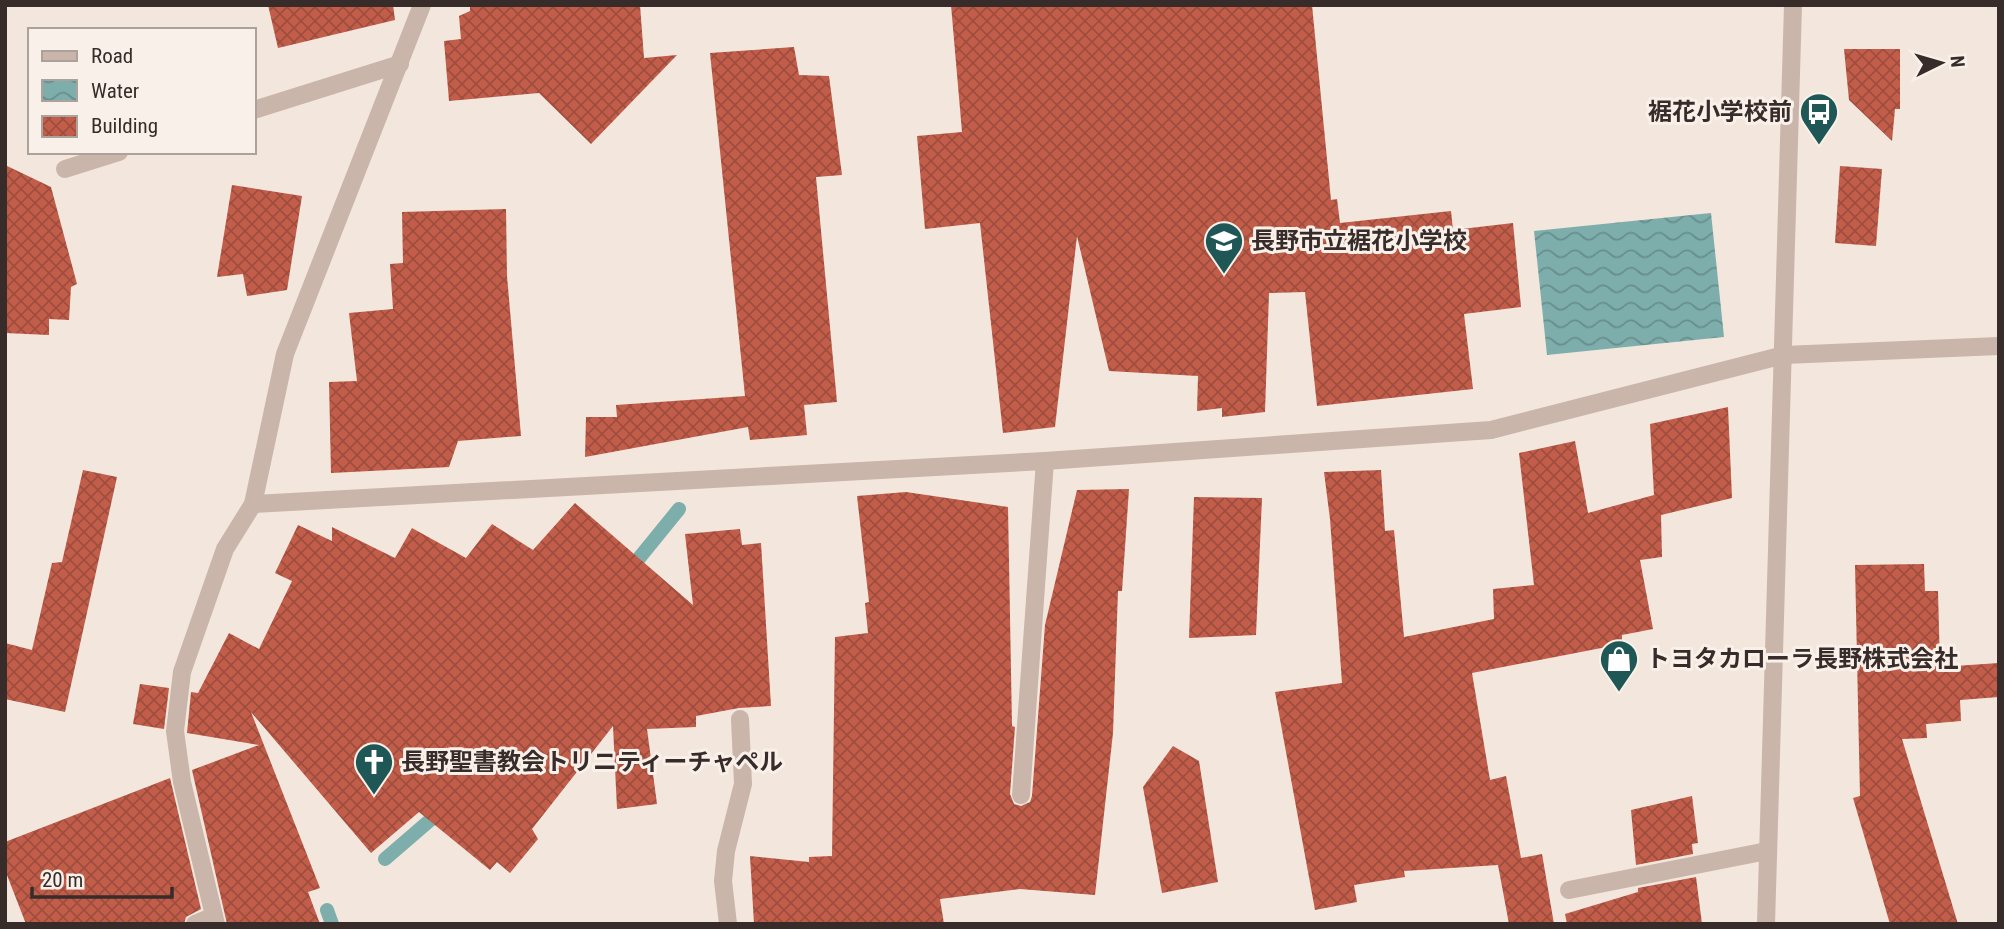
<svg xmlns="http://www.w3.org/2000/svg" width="2004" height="929" font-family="'Roboto Condensed','Noto Sans JP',sans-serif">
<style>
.water{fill:url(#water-waves)}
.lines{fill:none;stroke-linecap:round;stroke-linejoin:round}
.stream{stroke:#7daeac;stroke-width:14}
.building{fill:url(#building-cross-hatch)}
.minor{stroke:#c9b5a9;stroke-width:18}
.labels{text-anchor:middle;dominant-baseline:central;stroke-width:6;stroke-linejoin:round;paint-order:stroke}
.poi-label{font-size:24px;font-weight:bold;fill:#372c29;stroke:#f9f1e9;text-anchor:start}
</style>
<defs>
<pattern id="water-waves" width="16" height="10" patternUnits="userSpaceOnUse" patternTransform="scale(1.75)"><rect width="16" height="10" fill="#7daeac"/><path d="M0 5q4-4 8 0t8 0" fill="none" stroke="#678e8c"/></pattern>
<pattern id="building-cross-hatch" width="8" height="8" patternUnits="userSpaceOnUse" patternTransform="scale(1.75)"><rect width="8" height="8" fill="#c25d4a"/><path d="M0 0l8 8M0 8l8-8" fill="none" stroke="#9e4d3e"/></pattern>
</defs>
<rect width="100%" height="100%" fill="#f2e6dd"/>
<path class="water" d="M1711 213 1724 337 1547 355 1534 231Z"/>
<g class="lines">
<g class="stream">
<path d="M627 573 679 509"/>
<path d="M385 859 443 809"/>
<path d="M327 910 332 924"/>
</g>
</g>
<g class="building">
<path d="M268 5H393L395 20 278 48Z"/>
<path d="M470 5H640L644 58 677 55 591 144 539 93 449 101 444 41 461 39 459 16 470 11Z"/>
<path d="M951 5H1312L1331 200 1337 199 1340 223 1451 211 1453 230 1513 223 1521 307 1464 314 1473 389 1317 406 1305 292 1269 293 1265 412 1222 417V408L1197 411 1198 376 1109 371 1077 236 1055 427 1003 433 980 223 925 229 917 136 962 132Z"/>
<path d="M794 47 799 75 829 76 842 175 816 177 837 402 804 405 807 435 750 440 748 427 585 457 586 417H617L616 405 745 396 710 53Z"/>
<path d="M1844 49H1900V109H1895L1892 141 1849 100Z"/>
<path d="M5 165 51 187 77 284 71 287 69 320 49 319V335L5 333Z"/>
<path d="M1840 166 1882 169 1876 246 1835 243Z"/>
<path d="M232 185 302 196 287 290 247 296 243 274 217 277Z"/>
<path d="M506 209 507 276 521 436 458 441 449 467 331 473 329 382 357 381 349 313 393 309 390 264 403 263 402 212Z"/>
<path d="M1728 407 1732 498 1661 515 1662 557 1640 560 1653 629 1622 635V644L1472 673 1490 780 1506 776 1521 858 1542 854 1554 924H1509L1498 865 1404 871 1405 877 1354 885 1357 902 1315 910 1275 692 1342 683 1330 519 1324 472 1381 470 1385 531 1394 530 1404 637 1494 619 1493 589 1534 585 1519 453 1575 441 1588 513 1654 495 1650 424Z"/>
<path d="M83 470 117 477 65 712 5 699V643L32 650 52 563 62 562Z"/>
<path d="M1129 489 1122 591H1118L1113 733 1095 895 1020 889 940 899 944 924H754L750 856 809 862V857L832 856 835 637 868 633 865 603 869 602 857 496 906 492 1008 507 1012 726 1015 727 1010 794 1014 804 1021 806 1030 802 1032 796 1045 625 1077 490Z"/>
<path d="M1194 497 1262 498 1256 635 1189 638Z"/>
<path d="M575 503 693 605 685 534 740 529 742 545 761 543 771 706 739 708 696 716V727L647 729 657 804 617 809 613 726 532 829 538 839 510 873 497 862 490 870 419 812 371 853 251 712 320 888 308 892 320 924H227L192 770 259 745 187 733 191 692 198 693 229 633 259 649 292 581 275 573 298 525 332 541V527L395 558 412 528 466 558 492 524 533 550Z"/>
<path d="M1924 564 1925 591H1938L1940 667 1999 663V697L1960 700 1961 721 1926 724 1927 738 1902 739 1958 924H1890L1853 798 1860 796 1855 565Z"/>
<path d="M140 684 169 688 164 729 133 724Z"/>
<path d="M1173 746 1199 761 1218 882 1162 893 1143 787Z"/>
<path d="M170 778 201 909 186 917 184 924H26L5 870V842Z"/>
<path d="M1692 796 1698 843 1692 844 1693 854 1636 865 1631 810Z"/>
<path d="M1696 877 1702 924H1567L1565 914 1638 892V888Z"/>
</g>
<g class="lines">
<g class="minor">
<path d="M254 110 400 64"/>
<path d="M65 169 119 152"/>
<path d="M253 504 1045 461 1491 430 1784 355 1999 346"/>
<path d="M1021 795 1045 461"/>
<path d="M1569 890 1767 851"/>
<path d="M195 924 214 916"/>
<path d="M216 924 182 782 175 731 182 672 225 549 253 504 285 354 422 5"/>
<path d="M728 924 723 881 726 851 743 784 740 719"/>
<path d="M1766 924 1793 5"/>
</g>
</g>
<defs>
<g id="bus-pin" transform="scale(2.0125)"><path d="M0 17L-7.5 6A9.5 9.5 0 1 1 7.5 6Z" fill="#1f5756" stroke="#f9f1e9"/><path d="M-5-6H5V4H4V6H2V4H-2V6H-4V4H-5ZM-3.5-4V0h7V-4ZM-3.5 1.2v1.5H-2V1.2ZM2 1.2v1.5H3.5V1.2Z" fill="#fff"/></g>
<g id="school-pin" transform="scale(2.0125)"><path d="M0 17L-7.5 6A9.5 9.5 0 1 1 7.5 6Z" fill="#1f5756" stroke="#f9f1e9"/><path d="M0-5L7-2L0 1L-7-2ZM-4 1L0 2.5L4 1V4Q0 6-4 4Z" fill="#fff"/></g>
<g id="shop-pin" transform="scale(2.0125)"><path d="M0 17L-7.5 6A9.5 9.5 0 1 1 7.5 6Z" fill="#1f5756" stroke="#f9f1e9"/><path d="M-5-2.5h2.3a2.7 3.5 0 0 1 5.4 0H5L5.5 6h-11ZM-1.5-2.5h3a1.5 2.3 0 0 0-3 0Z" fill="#fff"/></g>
<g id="church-pin" transform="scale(2.0125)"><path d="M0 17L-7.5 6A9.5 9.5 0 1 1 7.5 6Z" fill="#1f5756" stroke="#f9f1e9"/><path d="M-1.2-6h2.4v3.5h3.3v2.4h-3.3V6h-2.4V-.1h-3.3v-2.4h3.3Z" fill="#fff"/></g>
</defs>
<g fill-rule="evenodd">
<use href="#bus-pin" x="1819" y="112"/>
<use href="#school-pin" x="1224" y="241"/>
<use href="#shop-pin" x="1619" y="659"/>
<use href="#church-pin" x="374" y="762"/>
</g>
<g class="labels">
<g class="poi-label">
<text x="1792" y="112" text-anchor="end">裾花小学校前</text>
<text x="1251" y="241">長野市立裾花小学校</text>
<text x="1646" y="659">トヨタカローラ長野株式会社</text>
<text x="401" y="762">長野聖書教会トリニティーチャペル</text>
</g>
</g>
<rect width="2004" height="929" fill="none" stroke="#372c29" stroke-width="14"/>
<rect x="28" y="28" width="228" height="126" fill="#f9f1e9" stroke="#aba29c" stroke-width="2"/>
<rect x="42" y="51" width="35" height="10" fill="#c9b5a9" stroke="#aba29c" stroke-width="2"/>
<text x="91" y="63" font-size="21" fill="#372c29">Road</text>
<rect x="42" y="80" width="35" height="21" fill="url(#water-waves)" stroke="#aba29c" stroke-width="2"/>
<text x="91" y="98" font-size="21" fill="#372c29">Water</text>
<rect x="42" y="116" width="35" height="21" fill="url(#building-cross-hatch)" stroke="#aba29c" stroke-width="2"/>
<text x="91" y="133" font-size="21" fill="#372c29">Building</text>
<g transform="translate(1941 63) rotate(85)" stroke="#f9f1e9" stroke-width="5" paint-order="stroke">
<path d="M0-5L12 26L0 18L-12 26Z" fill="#372c29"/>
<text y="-10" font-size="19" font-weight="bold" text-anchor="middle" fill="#372c29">N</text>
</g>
<path d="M32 887v10h140v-10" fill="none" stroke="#372c29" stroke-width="3.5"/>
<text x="42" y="887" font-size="21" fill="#372c29" stroke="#f9f1e9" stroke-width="5" paint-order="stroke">20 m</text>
</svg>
